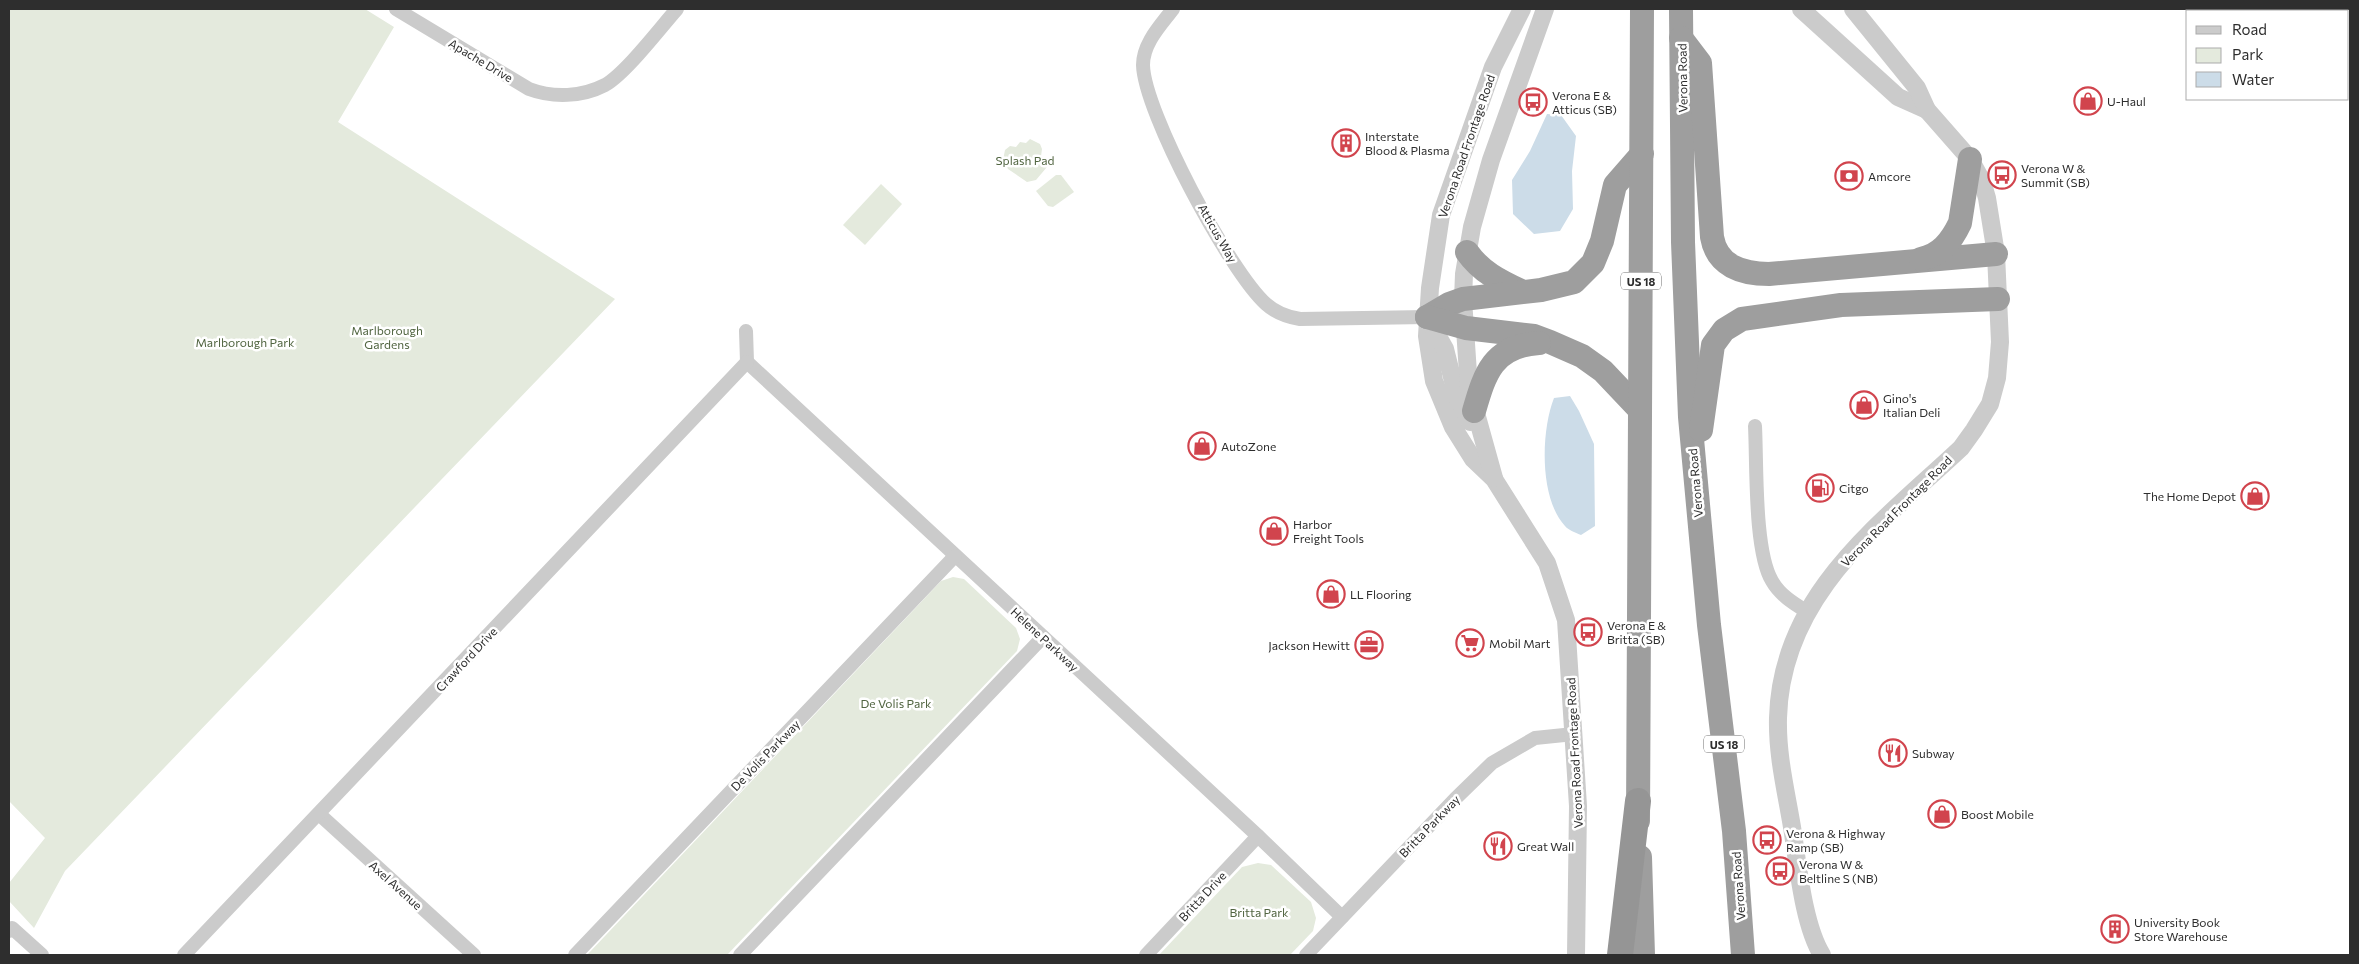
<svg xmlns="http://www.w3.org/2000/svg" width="2359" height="964" font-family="Commissioner,sans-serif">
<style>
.green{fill:#e4eadd}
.water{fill:#ccdce8}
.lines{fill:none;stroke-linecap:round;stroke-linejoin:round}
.minor{stroke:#cbcbcb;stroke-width:14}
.tertiary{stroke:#cbcbcb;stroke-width:18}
.trunk{stroke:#9e9e9e;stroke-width:24}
.motorway{stroke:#959595;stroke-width:26}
.labels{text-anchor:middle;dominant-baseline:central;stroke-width:5;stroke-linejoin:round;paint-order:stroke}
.shield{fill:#fff;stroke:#6d6d6d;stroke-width:1}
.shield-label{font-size:11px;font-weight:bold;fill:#2e2e2e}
.street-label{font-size:12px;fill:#2e2e2e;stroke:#fff}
.poi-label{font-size:12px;fill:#2e2e2e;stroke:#fff;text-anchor:start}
.park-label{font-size:12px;fill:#516541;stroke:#fff}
</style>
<rect width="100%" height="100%" fill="#fff"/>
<g class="green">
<path d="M9 9H365L394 27 338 122 615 299 65 871 34 928 9 901V883L45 838 9 801Z"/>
<path d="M1030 139 1040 144 1042 149 1041 156 1047 167 1036 180 1027 182 1008 169 1003 160 1005 150 1010 146 1016 147 1020 142 1026 143Z"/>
<path d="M1056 175H1061L1074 192 1053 207 1048 206 1036 191Z"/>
<path d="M881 184 902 204 865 245 843 225Z"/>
<path d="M953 577 964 579 1016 628 1020 639 1017 651 727 955H587L941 581Z"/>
<path d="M1258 863 1271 865 1311 902 1316 918 1313 931 1290 955H1159L1242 867Z"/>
</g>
<g class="water">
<path d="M1547 114 1561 115 1576 136 1572 171 1573 209 1560 231 1534 234 1513 214 1512 180 1530 151Z"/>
<path d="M1570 396 1579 411 1594 444 1595 526 1581 535C1576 533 1568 530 1565 526 1539 498 1541 431 1554 398Z"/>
</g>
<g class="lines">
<g class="minor">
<path d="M396 9 529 89C553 98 582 97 605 85 626 73 660 28 677 9"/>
<path d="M1173 9C1161 25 1143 43 1143 65 1144 112 1230 272 1266 304 1276 313 1287 317 1300 319L1427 317"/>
<path d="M746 331 747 362"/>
<path d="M747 362 1258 836 1342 917"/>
<path d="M1755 426C1757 464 1754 551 1772 581 1780 595 1793 603 1806 611"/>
<path d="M319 814 474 955"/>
<path d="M9 931 12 928 42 955"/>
<path d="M184 955 747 362"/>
<path d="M575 955 955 556"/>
<path d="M740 955 1043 637"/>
<path d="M1146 955 1258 836"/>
<path d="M1306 955 1455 799 1492 763 1535 738 1574 734"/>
</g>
<g class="tertiary">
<path d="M1522 9 1493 67 1441 215 1430 288 1427 336 1434 381 1453 427 1473 459 1494 479 1547 563 1566 620 1578 806 1576 955"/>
<path d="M1801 9 1898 97 1927 110"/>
<path d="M1427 317 1445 349 1457 397 1470 422"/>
<path d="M1494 478 1469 388 1463 299 1464 274 1472 227 1491 160 1545 9"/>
<path d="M1822 955C1803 924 1798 864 1792 827 1786 791 1777 755 1778 718 1781 595 1879 525 1961 448L1974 430 1990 404 1997 378 2000 342 1996 254 1987 198 1982 181 1970 159 1927 110 1917 88 1853 9"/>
</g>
<g class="trunk">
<path d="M1681 9 1683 242 1690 417 1709 625 1734 831 1743 955"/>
<path d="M1681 38 1700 63 1712 237C1717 266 1742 274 1769 274L1996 254"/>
<path d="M1467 252C1481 272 1500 281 1521 291"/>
<path d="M1921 259C1940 255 1951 242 1960 223L1970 159"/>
<path d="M1427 317 1449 304 1463 299 1541 290 1574 282 1593 263 1602 241 1615 185 1642 154"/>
<path d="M1427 317 1466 328 1534 336 1550 342 1582 356 1603 371 1639 409"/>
<path d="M1474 411C1485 373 1493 346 1539 343"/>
<path d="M1701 430 1713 345 1724 330 1742 319 1841 305 1998 299"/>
<path d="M1638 821 1642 9"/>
<path d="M1640 857 1643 955"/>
</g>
<path class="motorway" d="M1620 955 1638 801"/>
</g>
<defs>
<g id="shop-ring" transform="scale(1.4375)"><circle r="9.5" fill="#fff" stroke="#d1444d" stroke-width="1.5"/><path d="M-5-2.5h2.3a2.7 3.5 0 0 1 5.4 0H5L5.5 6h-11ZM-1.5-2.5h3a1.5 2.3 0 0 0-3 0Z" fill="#d1444d"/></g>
<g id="bus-ring" transform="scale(1.4375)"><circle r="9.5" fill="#fff" stroke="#d1444d" stroke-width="1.5"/><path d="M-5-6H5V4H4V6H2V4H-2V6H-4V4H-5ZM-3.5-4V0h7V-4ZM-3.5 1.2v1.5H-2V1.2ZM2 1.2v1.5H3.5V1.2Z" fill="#d1444d"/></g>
<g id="building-ring" transform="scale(1.4375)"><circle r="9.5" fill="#fff" stroke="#d1444d" stroke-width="1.5"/><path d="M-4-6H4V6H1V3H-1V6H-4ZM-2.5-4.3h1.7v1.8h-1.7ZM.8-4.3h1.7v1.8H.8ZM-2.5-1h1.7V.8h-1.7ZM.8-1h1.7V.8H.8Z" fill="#d1444d"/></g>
<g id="bank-ring" transform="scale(1.4375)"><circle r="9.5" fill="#fff" stroke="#d1444d" stroke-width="1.5"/><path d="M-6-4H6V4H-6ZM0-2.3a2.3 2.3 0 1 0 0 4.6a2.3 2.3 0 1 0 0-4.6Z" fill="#d1444d"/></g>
<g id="fuel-ring" transform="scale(1.4375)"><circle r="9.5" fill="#fff" stroke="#d1444d" stroke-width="1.5"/><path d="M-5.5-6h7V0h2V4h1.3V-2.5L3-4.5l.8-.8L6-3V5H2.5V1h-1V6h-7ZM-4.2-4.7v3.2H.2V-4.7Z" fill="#d1444d"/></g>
<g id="supermarket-ring" transform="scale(1.4375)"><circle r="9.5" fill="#fff" stroke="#d1444d" stroke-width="1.5"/><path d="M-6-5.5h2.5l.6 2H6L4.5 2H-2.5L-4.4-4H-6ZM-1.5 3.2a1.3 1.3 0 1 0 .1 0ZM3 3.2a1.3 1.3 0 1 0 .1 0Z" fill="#d1444d"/></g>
<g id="office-ring" transform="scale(1.4375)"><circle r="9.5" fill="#fff" stroke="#d1444d" stroke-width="1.5"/><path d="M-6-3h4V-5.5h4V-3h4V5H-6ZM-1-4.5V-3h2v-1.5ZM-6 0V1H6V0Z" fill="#d1444d"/></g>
<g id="restaurant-ring" transform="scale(1.4375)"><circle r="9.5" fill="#fff" stroke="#d1444d" stroke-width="1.5"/><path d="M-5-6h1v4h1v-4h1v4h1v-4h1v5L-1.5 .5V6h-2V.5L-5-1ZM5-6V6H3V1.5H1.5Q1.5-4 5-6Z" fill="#d1444d"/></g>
</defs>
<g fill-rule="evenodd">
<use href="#shop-ring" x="2088" y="101"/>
<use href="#bus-ring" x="1533" y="102"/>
<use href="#building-ring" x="1346" y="143"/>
<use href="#bus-ring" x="2002" y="175"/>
<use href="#bank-ring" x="1849" y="176"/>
<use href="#shop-ring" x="1864" y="405"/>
<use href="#shop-ring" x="1202" y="446"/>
<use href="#fuel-ring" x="1820" y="488"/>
<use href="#shop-ring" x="2255" y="496"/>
<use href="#shop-ring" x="1274" y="531"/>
<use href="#shop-ring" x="1331" y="594"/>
<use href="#bus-ring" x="1588" y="632"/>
<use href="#supermarket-ring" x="1470" y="643"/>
<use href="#office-ring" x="1369" y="645"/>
<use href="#restaurant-ring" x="1893" y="753"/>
<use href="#shop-ring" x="1942" y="814"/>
<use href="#bus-ring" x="1767" y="840"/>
<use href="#restaurant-ring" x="1498" y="846"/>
<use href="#bus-ring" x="1780" y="871"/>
<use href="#building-ring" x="2115" y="929"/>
</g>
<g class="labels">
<g class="shield">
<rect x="1621" y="272.5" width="40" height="17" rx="4"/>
<rect x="1704" y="735.5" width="40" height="17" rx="4"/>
</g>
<g class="shield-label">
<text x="1641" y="281">US 18</text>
<text x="1724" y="744">US 18</text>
</g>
<g class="street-label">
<text transform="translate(481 60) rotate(31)">Apache Drive</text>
<text transform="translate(1682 78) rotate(-91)">Verona Road</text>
<text transform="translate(1466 146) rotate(-71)">Verona Road Frontage Road</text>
<text transform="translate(1218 233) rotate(60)">Atticus Way</text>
<text transform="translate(1695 483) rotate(-95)">Verona Road</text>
<text transform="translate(1896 511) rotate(-45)">Verona Road Frontage Road</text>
<text transform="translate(1045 639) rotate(43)">Helene Parkway</text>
<text transform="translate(466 659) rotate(-47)">Crawford Drive</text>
<text transform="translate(1574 753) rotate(-93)">Verona Road Frontage Road</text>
<text transform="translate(765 755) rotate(-46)">De Volis Parkway</text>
<text transform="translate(1429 826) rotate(-46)">Britta Parkway</text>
<text transform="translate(396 885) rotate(42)">Axel Avenue</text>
<text transform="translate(1738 886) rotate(-94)">Verona Road</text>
<text transform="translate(1202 896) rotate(-47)">Britta Drive</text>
</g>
<g class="poi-label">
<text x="1552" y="95">Verona E &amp;<tspan x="1552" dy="14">Atticus (SB)</tspan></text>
<text x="2107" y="101">U-Haul</text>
<text x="1365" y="136">Interstate<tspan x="1365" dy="14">Blood &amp; Plasma</tspan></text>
<text x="2021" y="168">Verona W &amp;<tspan x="2021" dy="14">Summit (SB)</tspan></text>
<text x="1868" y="176">Amcore</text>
<text x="1883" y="398">Gino's<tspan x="1883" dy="14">Italian Deli</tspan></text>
<text x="1221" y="446">AutoZone</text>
<text x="1839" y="488">Citgo</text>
<text x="2236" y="496" text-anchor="end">The Home Depot</text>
<text x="1293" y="524">Harbor<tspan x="1293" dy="14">Freight Tools</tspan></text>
<text x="1350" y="594">LL Flooring</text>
<text x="1607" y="625">Verona E &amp;<tspan x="1607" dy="14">Britta (SB)</tspan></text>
<text x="1489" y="643">Mobil Mart</text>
<text x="1350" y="645" text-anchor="end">Jackson Hewitt</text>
<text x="1912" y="753">Subway</text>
<text x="1961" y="814">Boost Mobile</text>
<text x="1786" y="833">Verona &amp; Highway<tspan x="1786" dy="14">Ramp (SB)</tspan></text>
<text x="1517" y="846">Great Wall</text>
<text x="1799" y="864">Verona W &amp;<tspan x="1799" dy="14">Beltline S (NB)</tspan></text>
<text x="2134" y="922">University Book<tspan x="2134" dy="14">Store Warehouse</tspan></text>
</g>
<g class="park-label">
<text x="1025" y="160">Splash Pad</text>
<text x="387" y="330">Marlborough<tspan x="387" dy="14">Gardens</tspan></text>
<text x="245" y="342">Marlborough Park</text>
<text x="896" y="703">De Volis Park</text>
<text x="1259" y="912">Britta Park</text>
</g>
</g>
<rect width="2359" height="964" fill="none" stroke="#2e2e2e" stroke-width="20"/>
<rect x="2186" y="10" width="162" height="90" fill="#ffffff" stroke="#ababab"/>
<rect x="2196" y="26" width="25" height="8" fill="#cbcbcb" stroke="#ababab"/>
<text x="2232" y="35" font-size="15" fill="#2e2e2e">Road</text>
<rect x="2196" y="48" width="25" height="15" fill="#e4eadd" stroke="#ababab"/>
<text x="2232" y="60" font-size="15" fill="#2e2e2e">Park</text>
<rect x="2196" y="72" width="25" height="15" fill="#ccdce8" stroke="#ababab"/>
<text x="2232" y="85" font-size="15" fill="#2e2e2e">Water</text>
</svg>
